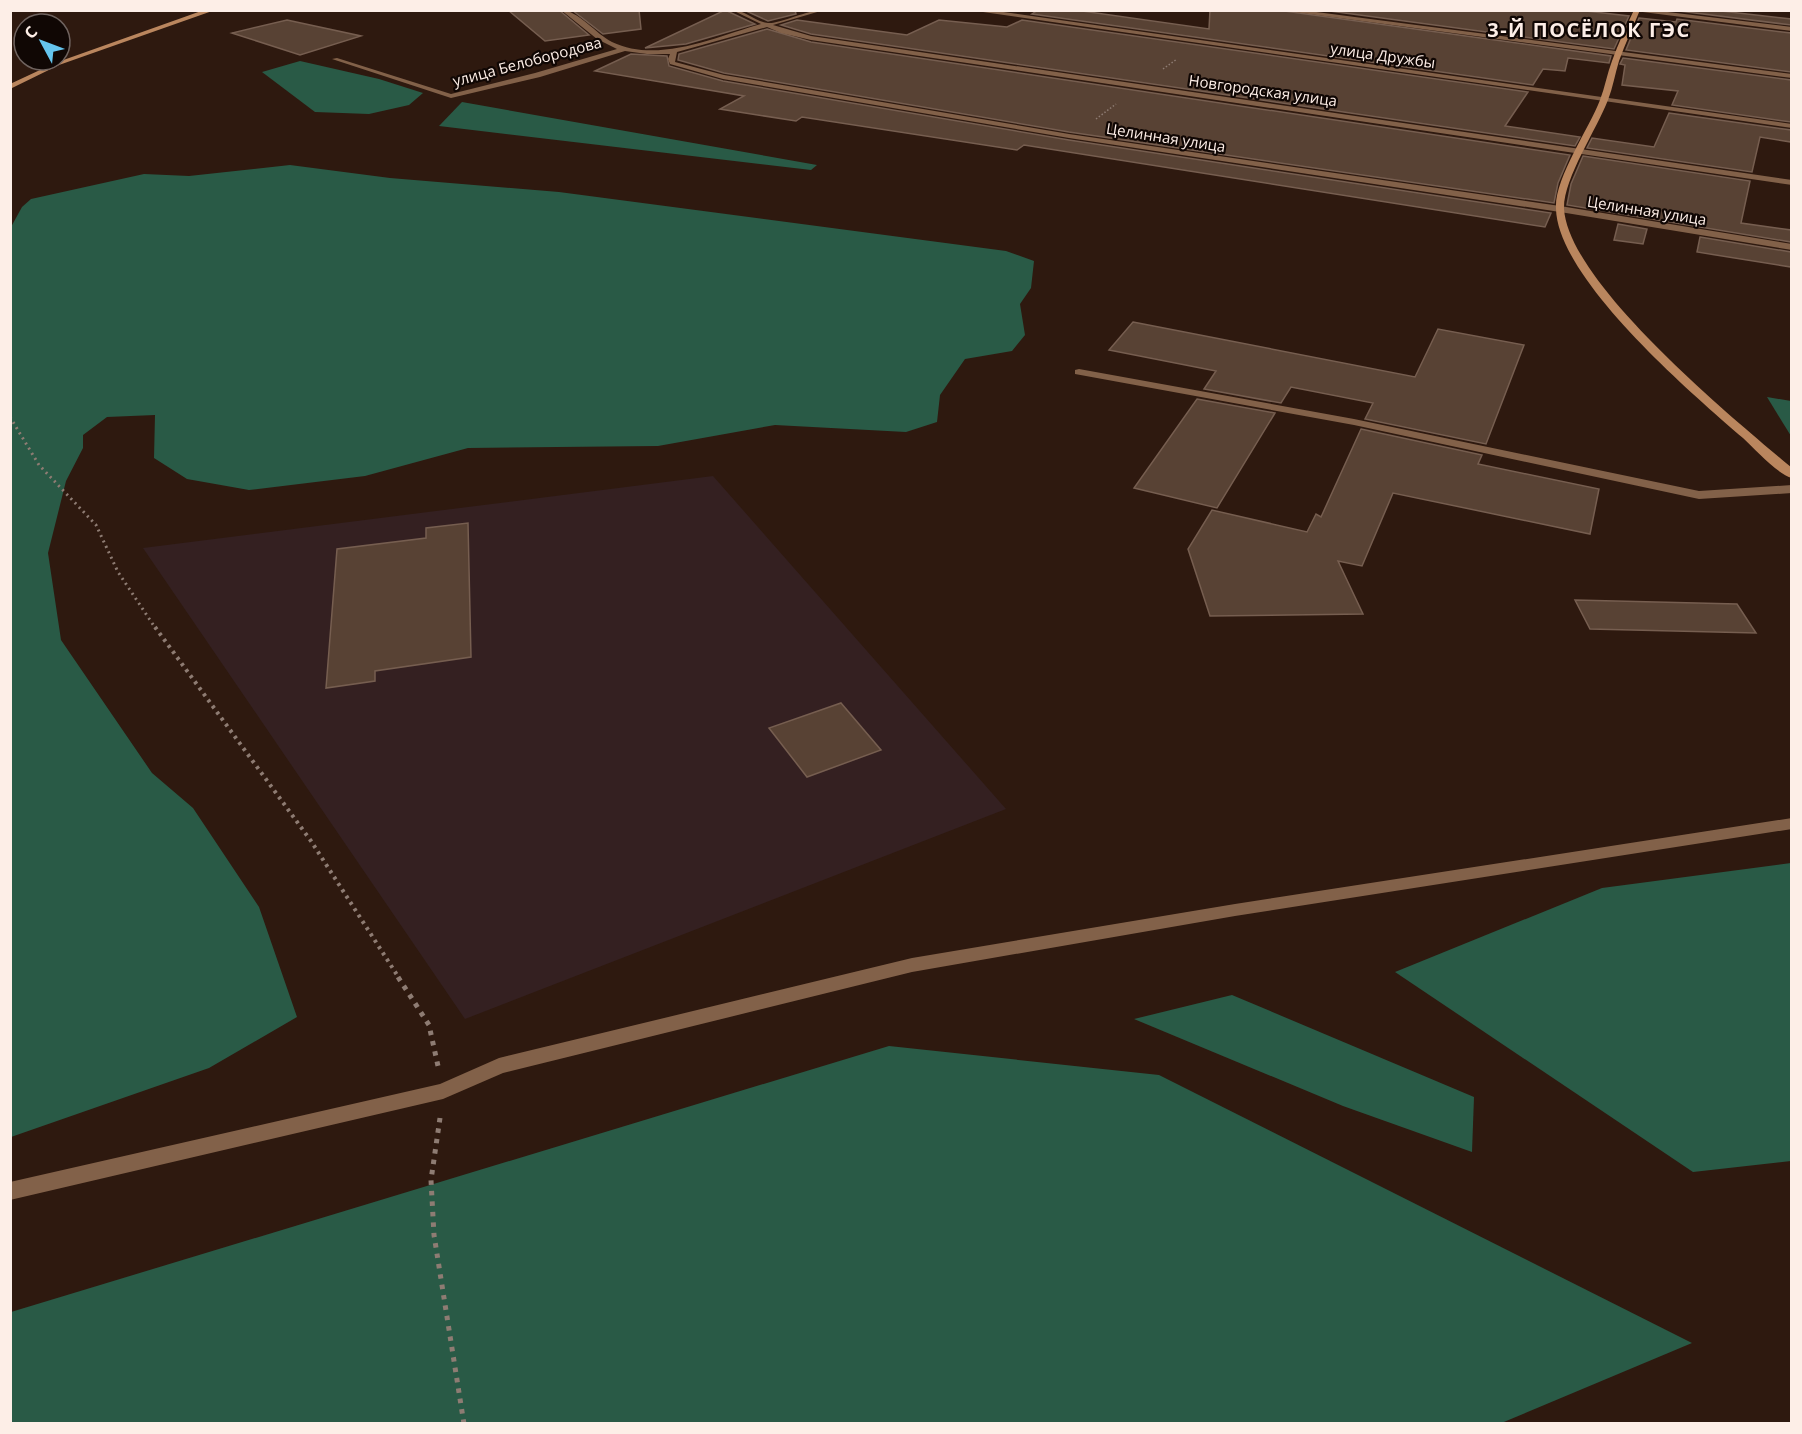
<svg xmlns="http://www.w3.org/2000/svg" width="1802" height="1434" font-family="'Open Sans',sans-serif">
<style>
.industrial{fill:#342021}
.forest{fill:#295a46}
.building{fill:#584234;stroke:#765e50;stroke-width:1.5}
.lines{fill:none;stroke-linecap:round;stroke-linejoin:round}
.path-far3{stroke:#8e7c73;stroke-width:1.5;stroke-dasharray:1.5 2;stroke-linecap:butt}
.path-far2{stroke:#8e7c73;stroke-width:3;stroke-dasharray:2 4;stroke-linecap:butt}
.path-far1{stroke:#8e7c73;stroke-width:4;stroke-dasharray:3 4.5;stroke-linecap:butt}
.path{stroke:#8e7c73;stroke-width:5;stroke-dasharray:4.5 6;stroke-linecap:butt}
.lane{fill:#826149;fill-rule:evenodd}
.street{fill:#826149;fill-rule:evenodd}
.secondary{fill:#ba865e;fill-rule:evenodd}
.labels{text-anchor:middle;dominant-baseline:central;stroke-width:4.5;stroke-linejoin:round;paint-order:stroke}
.far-street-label{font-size:15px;fill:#fdeee7;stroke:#100704}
.far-district-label{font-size:20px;font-weight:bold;letter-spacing:1.5px;fill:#fdeee7;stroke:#100704}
</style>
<rect width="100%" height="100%" fill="#2e190f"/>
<path class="industrial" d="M713 476 1006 809 465 1019 143 548Z"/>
<g class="forest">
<path d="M300 61 379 79 423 93 409 105 369 114 315 112 262 72Z"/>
<path d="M462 102 817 165 811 170 439 126Z"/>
<path d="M290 165 390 178 559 192 1006 251 1034 261 1031 288 1020 304 1025 335 1012 351 965 359 940 395 937 422 906 432 775 425 658 446 468 448 365 476 249 490 187 479 154 458 155 415 107 417 83 435V448L66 481 48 553 61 640 152 773 193 808 259 907 297 1017 209 1068 11 1137V227L22 207 31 199 144 174 189 176Z"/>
<path d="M1767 397 1791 401V436Z"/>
<path d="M1791 863V1161L1693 1172 1395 972 1602 888Z"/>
<path d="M1232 995 1474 1097 1472 1152 1343 1106 1134 1019Z"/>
<path d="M889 1046 1159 1075 1692 1343 1499 1424 11 1423V1312Z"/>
</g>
<g class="building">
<path d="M508 10H559L589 35 545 41Z"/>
<path d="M572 10H639L641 29 603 34Z"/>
<path d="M725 10 755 24 686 44 645 48Z"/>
<path d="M744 10H795L796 14 768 21Z"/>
<path d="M1038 10H1075L1209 29 1210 10H1277L1611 56 1609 63 1568 58 1565 71 1543 69 1533 85 1032 14Z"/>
<path d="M1322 10H1577L1629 16 1614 49Z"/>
<path d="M1712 10 1791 19V25L1679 11Z"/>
<path d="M1639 18 1676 22 1677 19 1791 33V72L1626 50Z"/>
<path d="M287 20 361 36 300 55 232 33Z"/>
<path d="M797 20 907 35 939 20 1007 27 1022 20 1528 92 1505 126 1580 137 1575 146 811 34 781 25Z"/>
<path d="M767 29 811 42 1570 155 1558 183 1554 203 1069 132 724 73 678 60 679 54Z"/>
<path d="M631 54 667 56 669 66 723 81 1069 140 1551 213 1545 227 1024 145 1017 150 802 117 796 121 720 109 744 96 595 71Z"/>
<path d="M1623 58 1791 80V122L1672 105 1678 91 1622 85 1625 65 1620 64Z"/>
<path d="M1669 113 1791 130V142L1760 137 1752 172 1587 148 1592 138 1654 147Z"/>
<path d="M1583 156 1750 181 1741 223 1791 230V242L1567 205 1571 184Z"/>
<path d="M1618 224 1647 229 1643 244 1614 240Z"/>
<path d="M1700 237 1791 252V267L1697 252Z"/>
<path d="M1133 322 1415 377 1438 329 1524 345 1486 444 1365 419 1373 403 1291 387 1281 403 1204 389 1216 371 1109 350Z"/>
<path d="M1197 399 1275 413 1217 508 1134 488Z"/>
<path d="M1361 429 1482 455 1478 464 1599 489 1590 534 1393 493 1362 566 1338 561 1363 614 1210 616 1188 549 1212 510 1307 532 1316 514 1321 517Z"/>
<path d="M468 523 471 657 375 671V681L326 688 337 549 426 538V528Z"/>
<path d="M1575 600 1737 604 1756 633 1590 629Z"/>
<path d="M841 703 881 750 807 777 769 728Z"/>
</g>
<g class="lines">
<g class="path-far3">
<path d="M1163 69 1177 59"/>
<path d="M1096 119 1116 104"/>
</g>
<path class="path-far2" d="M10 417 39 465 96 525 118 572 156 629"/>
<path class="path-far1" d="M155 627 311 841 399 978"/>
<g class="path">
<path d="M398 977 429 1025 438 1066"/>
<path d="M440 1118 431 1180 434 1235 464 1424"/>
</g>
<path class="lane" d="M1079 369 1354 419 1699 491 1792 485V493L1699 499 1354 425 1075 374V370Z"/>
<g class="street">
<path d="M561 10C578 10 596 34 612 42 658 64 715 37 761 24L732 10C746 10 755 22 768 23 780 24 806 10 824 10L773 25 811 36 1792 180V185L811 40 781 33 767 27 677 52 675 62 724 75 1069 134 1560 206 1792 244V250L1560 212 1069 138 723 79 670 64 668 59 670 54H647L625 51 540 77 451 98 332 59 337 58 451 94 535 73 617 49 597 39Z"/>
<path d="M969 10H989L1792 124V128Z"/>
<path d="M1279 10H1301L1792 74V78Z"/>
<path d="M1627 10H1651L1792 27V31Z"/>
<path d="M1792 818V829L1235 916 912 972 503 1073 443 1099 10 1200V1182L440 1084 499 1058 912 958 1235 904Z"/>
</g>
<g class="secondary">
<path d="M204 10H215L59 65 10 89V84L55 63Z"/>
<path d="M1634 10H1640C1633 27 1625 44 1619 61 1615 74 1613 87 1608 100 1597 129 1563 179 1564 209 1569 284 1734 419 1792 468V478C1777 474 1755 449 1743 438 1691 393 1558 279 1556 209 1554 179 1589 129 1600 100 1605 87 1607 74 1612 61 1618 44 1626 27 1634 10Z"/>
</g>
</g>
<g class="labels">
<g class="far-street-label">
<text transform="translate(1383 55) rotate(8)">улица Дружбы</text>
<text transform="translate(527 61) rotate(-15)">улица Белобородова</text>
<text transform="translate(1263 90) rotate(8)">Новгородская улица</text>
<text transform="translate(1166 137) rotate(9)">Целинная улица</text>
<text transform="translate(1647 210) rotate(9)">Целинная улица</text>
</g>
<g class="far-district-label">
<text x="1589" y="29">3-Й ПОСЁЛОК ГЭС</text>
</g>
</g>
<rect width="1802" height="1434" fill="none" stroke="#fdeee7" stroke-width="24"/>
<g transform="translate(42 42) rotate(311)"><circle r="28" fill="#100704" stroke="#6f635f" stroke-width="1.5"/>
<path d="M0-4.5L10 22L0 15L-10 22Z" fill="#65c5ee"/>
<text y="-9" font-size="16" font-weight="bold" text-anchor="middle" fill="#fdeee7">С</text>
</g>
</svg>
